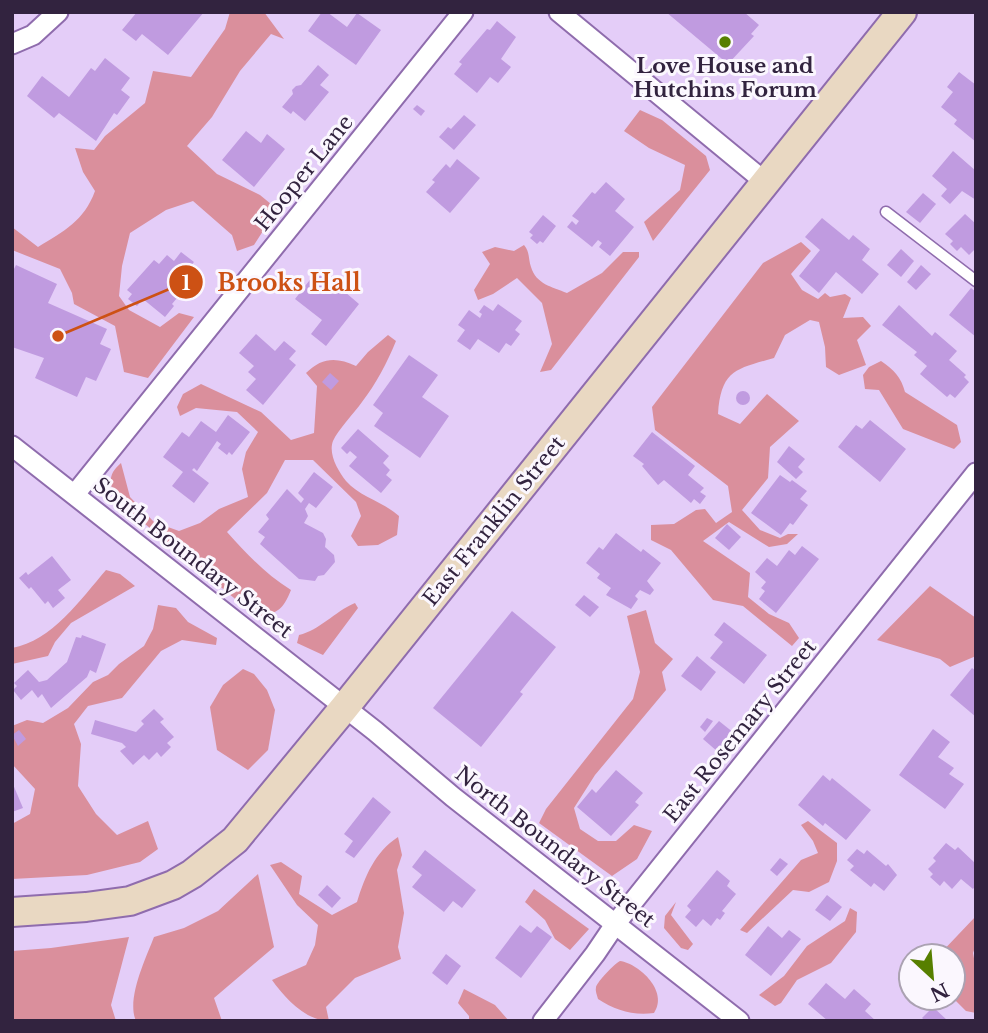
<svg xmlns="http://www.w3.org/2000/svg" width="988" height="1033" font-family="'Libre Baskerville',serif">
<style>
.forest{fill:#da8f9c}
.building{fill:#c09be0}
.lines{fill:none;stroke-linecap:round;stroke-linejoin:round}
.service-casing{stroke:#8f6cad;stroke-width:13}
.minor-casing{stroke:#8f6cad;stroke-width:23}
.secondary-casing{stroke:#8f6cad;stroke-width:32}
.service{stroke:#fff;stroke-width:10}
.minor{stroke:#fff;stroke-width:19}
.secondary{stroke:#e9d8c2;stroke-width:28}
.poi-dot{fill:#577f00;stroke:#fbf7fe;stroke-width:2.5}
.labels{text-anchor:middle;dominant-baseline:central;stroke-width:6;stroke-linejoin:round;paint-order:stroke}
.poi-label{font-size:21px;font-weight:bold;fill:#32233f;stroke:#fbf7fe}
.street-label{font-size:21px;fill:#32233f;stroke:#fbf7fe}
.leader{fill:none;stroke:#cd5114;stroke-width:2.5}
.callout-dot{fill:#cd5114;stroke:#fbf7fe;stroke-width:2.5}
.mark-label{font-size:21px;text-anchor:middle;font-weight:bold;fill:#fff}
.callout-label{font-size:23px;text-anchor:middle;font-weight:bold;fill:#cd5114;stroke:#fbf7fe;stroke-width:6;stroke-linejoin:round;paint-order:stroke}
</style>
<rect width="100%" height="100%" fill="#e4cdf8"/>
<g class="forest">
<path d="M230 12H264L284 39 271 34 240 71 212 117 187 146 217 174 260 195 277 209 254 245 237 251 232 235 193 201 166 210 130 233 122 266 119 296 129 310 160 327 179 313 194 317 148 378 124 372 115 326 74 304 72 293 60 269 12 250V227L38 247C64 231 84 221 95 191L83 172 75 148 94 150 105 136 145 103 153 71 191 77 225 29Z"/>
<path d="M640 110 662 120 706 156 710 170 653 241 644 222 680 190 685 165 649 148 624 131Z"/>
<path d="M801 242 811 251 791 274 802 290 818 299 825 293 830 297 845 294 851 298 843 318 863 317 871 326 857 340 866 365 839 375 826 367 825 347 819 322 810 320 785 335 774 358C736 369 721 370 718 414L740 424 767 394 799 421 770 447 768 478 742 510 760 530 780 538 788 534H798L787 544 769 547 729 522 703 541 750 573 748 597 769 614 789 623 799 638 792 646 743 606 713 600 671 550 651 540V525L674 524 696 510 705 509 716 523 732 512 728 486 655 430 652 407 763 263Z"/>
<path d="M524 245C530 252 528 258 531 267 536 284 552 287 567 293L602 273 623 252H639V257L551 370 540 372 552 344 542 303 517 278 493 294 478 300 474 290 490 264 482 252 495 247 514 251Z"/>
<path d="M388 335 396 341C387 363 376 384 362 402 354 413 338 430 333 441 328 454 338 471 346 481 360 497 382 501 399 516L397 535 378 545 358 546 351 536 361 516 356 502 313 460H285L267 493 227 532C247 554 266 575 291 590 283 610 278 613 257 617L115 499C110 483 107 475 121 463L130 497 154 522 179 531 200 523 219 509 248 497 242 469 246 452 258 432 237 412 196 408 180 416 177 407 183 394 201 384 261 412 291 440 314 433 317 386 306 373C322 357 337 357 356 366L368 352Z"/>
<path d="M881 361C894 370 901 377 905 392L957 425 961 442 954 449 903 429 879 390 865 389 863 375 869 367Z"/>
<path d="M106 570 120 574 135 586 71 623 55 642 48 656 12 664V648C52 641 81 599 106 570Z"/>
<path d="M930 586 976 618V656L950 667 940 659 877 640Z"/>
<path d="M355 603 358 608 323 655 297 643 299 635C320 630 334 612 355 603Z"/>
<path d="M158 605 176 608 188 622 217 638 216 645 182 640 161 651 122 698 88 706 74 724 81 744 78 786 96 814 117 835 148 821 158 849 140 862 87 875 12 879V824L30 814 35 789 12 764V726L27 720 43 723 68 708 93 682 108 675 119 664 144 646 153 629Z"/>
<path d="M646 610 655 643 673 659 662 672 666 690 595 775 574 808 580 829 598 841H616L634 825 652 831 637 859 612 876 539 823 546 809 633 699 640 672 627 616Z"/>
<path d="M243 669 254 674 267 690 275 710 268 750 248 770 217 750 210 707 223 685Z"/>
<path d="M808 821 837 843V861L829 882 809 892 793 890 747 933 740 930 801 860 818 853 813 841 801 825Z"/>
<path d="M398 837 402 855 397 870 404 913 398 947 401 959 355 978 326 1007 329 1021C306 1021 284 997 272 980L306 965 315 945 318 925 297 905 270 865 281 862 302 876 299 894 332 915 357 902C365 876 375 852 398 837Z"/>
<path d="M258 874 274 947 214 998 222 1021H136C126 999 146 958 154 937L184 928 218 911Z"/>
<path d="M534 889 589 929 570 950 555 939 545 920 525 902Z"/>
<path d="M676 902 671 915 693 944 688 950 681 948 664 928 665 916Z"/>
<path d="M850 908 857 912 856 932 831 963 797 980 781 1003 775 1006 759 995 784 976 807 946 845 921Z"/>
<path d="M976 916V945L973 953 976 969V1013L966 1011 953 998V956H938Z"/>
<path d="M129 937 111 1005 116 1021H12V951L51 948Z"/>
<path d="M620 961C640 964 669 992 654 1013 633 1016 615 1010 598 999 597 995 595 991 596 987 598 981 614 964 620 961Z"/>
<path d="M464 989 495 1005 509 1021H469V1016L458 1003Z"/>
</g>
<g class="building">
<path d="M137 12H204L168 55 142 34 136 41 122 30Z"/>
<path d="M322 12H327L347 27 357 13 381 30 356 65 308 31Z"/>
<path d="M666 12H744L759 25 751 34 754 36 728 64Z"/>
<path d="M497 21 516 37 501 59 511 67 498 83 490 77 477 93 454 74 462 64 459 62 487 29 490 30Z"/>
<path d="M105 58 130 78 121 90 130 97 117 115 114 113 96 141 59 113 54 118 27 96 42 76 69 97 91 68 95 71Z"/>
<path d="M318 65 329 75 320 85 329 92 305 121 293 111 291 114 282 107 293 94 292 90 296 86 301 85Z"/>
<path d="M959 72 976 85V142L954 124 957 120 941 107 953 92 947 87Z"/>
<path d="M417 105 425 111 421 116 413 109Z"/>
<path d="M464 115 476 125 454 150 439 137 448 127 451 129Z"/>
<path d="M246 131 261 143 267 134 285 149 254 187 222 160Z"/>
<path d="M953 151 976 171V200L962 191 950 204 941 196 947 189 932 176Z"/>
<path d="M457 159 480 178 450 213 426 192 435 182 432 180 446 164 450 168Z"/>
<path d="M606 182 625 199 615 211 634 227 610 256 599 247 602 243 598 240 592 247 567 227 572 221 576 225 579 221 572 216 592 192 595 194Z"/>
<path d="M923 193 936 204 920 223 906 212Z"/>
<path d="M965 214 976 224V248L969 255 961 247 957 251 950 244 953 241 945 234Z"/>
<path d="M543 215 556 226 543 243 540 241 537 244 530 238 533 235 529 232Z"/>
<path d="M822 218 849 240 853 235 870 249 862 260 879 274 862 294 836 272 819 293 799 276 820 250 805 237Z"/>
<path d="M901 249 914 261 901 277 887 265Z"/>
<path d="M181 252 194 262 185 273 193 279 172 304 174 306 165 317 143 299 137 306 128 299 132 294 127 290 154 260 159 264 167 255 174 261Z"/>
<path d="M16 265 57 284 48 303 107 329 100 344 111 349 96 381 86 377 77 397 35 378 44 358 12 347V273Z"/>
<path d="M921 265 931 274 916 290 907 282Z"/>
<path d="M316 272 335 286 338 283 347 290 345 292 359 304 326 346 311 334 322 320 295 299Z"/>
<path d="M971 288 976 292V337L949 315Z"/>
<path d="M498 304 522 321 515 330 520 334 511 346 506 343 499 353 478 339 470 350 457 341 465 330 458 325 469 310 480 318 482 314 479 312 484 305 493 311Z"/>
<path d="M899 305 932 336 935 332 957 351 949 360 966 375 964 377 969 382 955 398 950 394 947 397 920 374 927 366 914 355 917 352 882 325Z"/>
<path d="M256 334 275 351 284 341 296 351 289 359 296 365 263 405 246 390 256 379 248 372 254 366 239 353Z"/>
<path d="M409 355 438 375 422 397 449 416 420 458 374 426 383 413 373 405Z"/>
<path d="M330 373 339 381 331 390 322 382Z"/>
<circle cx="743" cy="398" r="7"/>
<path d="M228 415 250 432 232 455 229 452 227 455 218 448 221 444 217 441 197 471 194 468 192 470 209 483 194 503 172 486 183 472 163 457 182 432 189 437 201 421 216 432Z"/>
<path d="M870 420 906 449 880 482 838 447 856 425 862 429Z"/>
<path d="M358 429 389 456 383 463 390 470 386 475 392 480 381 493 349 466 357 457 350 451 347 454 341 448Z"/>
<path d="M652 432 695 466 688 475 704 488 700 492 706 496 700 504 694 499 691 503 664 480 658 485 642 466 644 464 633 456Z"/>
<path d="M789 446 805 459 798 467 803 472 796 479 777 462Z"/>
<path d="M314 472 333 487 316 508 309 503 305 509 308 516 304 523 323 533 326 539 325 547 334 555 335 562 324 575 318 576 315 581 299 579 260 544 265 537 258 532 269 519 266 515 287 489 301 503 304 499 298 493Z"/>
<path d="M780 475 790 482 792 480 807 491 800 499 808 505 793 525 790 523 781 535 751 513Z"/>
<path d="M727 524 741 537 729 550 715 538Z"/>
<path d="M616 533 641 552 643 549 661 563 647 581 654 590 650 595 640 590 635 596 638 599 631 609 606 595 611 588 597 578 600 574 586 563 599 547 603 550Z"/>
<path d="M802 546 819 559 776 613 759 599 765 591 761 588 766 582 755 572 767 558 777 566 789 550 795 555Z"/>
<path d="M52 556 71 580 58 590 65 598 53 608 48 601 45 604 31 587 29 589 19 578 26 572 28 575Z"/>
<path d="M584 595 599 607 590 617 575 605Z"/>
<path d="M512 611 556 647 520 692 523 694 481 747 433 708Z"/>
<path d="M724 622 767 655 744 684 710 658 723 642 714 635Z"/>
<path d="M82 635 106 644 96 673 90 670 87 677 51 708 42 694 38 698 32 690 21 700 13 690 17 686 14 683 28 670 39 682 47 680 67 662 76 637 81 638Z"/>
<path d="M697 656 716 672 701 691 681 676Z"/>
<path d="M972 668 976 671V717L950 695Z"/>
<path d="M154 709 164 719 160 722 174 737 167 743 171 747 161 757 157 752 149 760 144 755 133 765 120 751 126 747 122 743 91 734 95 720 136 732 144 724 141 721Z"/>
<path d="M707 718 713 721 705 732 700 727Z"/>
<path d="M719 721 734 733 718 752 703 739Z"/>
<path d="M933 729 950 742 938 757 954 768 949 774 964 784 945 809 899 775Z"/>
<path d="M19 730 26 739 18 746 12 735Z"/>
<path d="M616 770 643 793 635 802 639 805 611 836 577 807 592 789 596 793Z"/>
<path d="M823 775 830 781 832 778 871 810 846 840 825 823 823 826 798 805Z"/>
<path d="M12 782 23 808 12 812Z"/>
<path d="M373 797 391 812 354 858 345 852 353 841 344 834Z"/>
<path d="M946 843 955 850 958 847 976 864V885L973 889 961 879 952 889 944 881 940 886 930 877 933 874 928 869 936 861 933 858Z"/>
<path d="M857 849 864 854 867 850 886 866 888 864 897 875 884 891 874 883 871 887 850 870 854 866 847 860Z"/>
<path d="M425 850 476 890 462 908 453 901 444 912 412 887 422 875 412 867Z"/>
<path d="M780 858 788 864 777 876 770 870Z"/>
<path d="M717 870 730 881 727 886 736 894 722 911 725 913 720 920 717 918 711 926 703 919 696 927 685 917 691 910 687 906Z"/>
<path d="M327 885 341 898 332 908 318 895Z"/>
<path d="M827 895 842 907 830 921 815 910Z"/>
<path d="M520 925 531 933 537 926 552 937 521 978 495 958Z"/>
<path d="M768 926 782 938 789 930 801 939 771 976 745 955Z"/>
<path d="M446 954 461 966 447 985 432 973Z"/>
<path d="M826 983 845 999 854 989 871 1004 865 1011 876 1021H828L808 1004Z"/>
<path d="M911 988V998H920L915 1004 905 996Z"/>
<path d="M933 1007 948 1021H926L922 1018Z"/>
</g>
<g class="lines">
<g class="service-casing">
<path id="service" d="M886 212 976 281"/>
</g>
<g class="minor-casing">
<g id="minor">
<path d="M559 12 765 182"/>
<path d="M12 44 33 35 58 12"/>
<path d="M12 446 375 731 453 797 739 1021"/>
<path d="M75 494 463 12"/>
<path d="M543 1021 595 954 616 923 976 473"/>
</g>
</g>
<g class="secondary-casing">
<path id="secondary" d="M12 912 86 907 130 901 173 885 192 874 235 840 344 708 902 12"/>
</g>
<use href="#service" class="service"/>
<use href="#minor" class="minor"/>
<use href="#secondary" class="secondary"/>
</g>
<circle class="poi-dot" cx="725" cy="42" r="7"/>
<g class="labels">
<g class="poi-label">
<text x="725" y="66">Love House and<tspan x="725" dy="24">Hutchins Forum</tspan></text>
</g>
<g class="street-label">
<text transform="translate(304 173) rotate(-51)">Hooper Lane</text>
<text transform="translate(494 521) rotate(-51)">East Franklin Street</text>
<text transform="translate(193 558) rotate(38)">South Boundary Street</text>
<text transform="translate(740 731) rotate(-51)">East Rosemary Street</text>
<text transform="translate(555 847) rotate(38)">North Boundary Street</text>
</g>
</g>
<path class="leader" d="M58 336L186 282"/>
<g class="callout-dot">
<circle cx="58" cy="336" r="7"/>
<circle cx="186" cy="282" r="18"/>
</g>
<g class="mark-label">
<text x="186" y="290">1</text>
</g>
<g class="callout-label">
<text x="289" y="291">Brooks Hall</text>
</g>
<rect width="988" height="1033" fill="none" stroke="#32233f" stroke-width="28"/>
<g transform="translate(932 977) rotate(154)"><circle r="33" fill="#fbf7fe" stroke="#aba2b2" stroke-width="2"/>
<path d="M0-5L12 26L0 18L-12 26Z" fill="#577f00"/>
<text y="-10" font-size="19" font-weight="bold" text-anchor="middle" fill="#32233f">N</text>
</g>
</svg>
